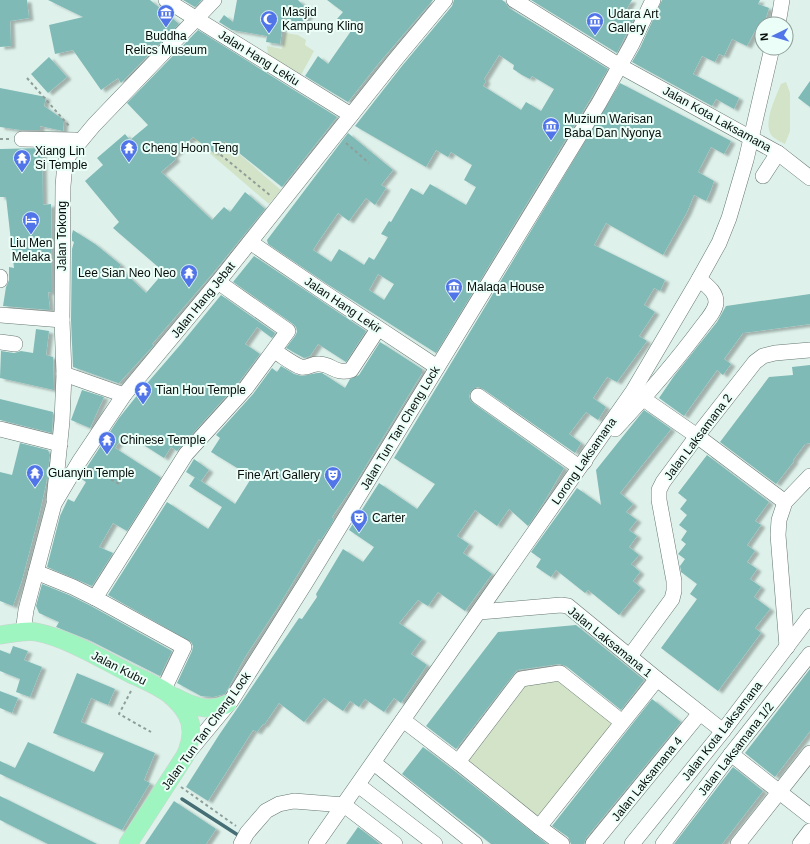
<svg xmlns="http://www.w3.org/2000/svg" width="810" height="844" font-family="Arial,sans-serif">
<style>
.green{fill:#d2e3c7}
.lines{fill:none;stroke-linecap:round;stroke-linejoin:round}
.stream{stroke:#466e75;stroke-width:3.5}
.building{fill:#80bab7;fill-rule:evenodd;filter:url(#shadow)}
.minor-casing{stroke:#667771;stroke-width:16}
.major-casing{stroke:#d2d3d3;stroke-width:19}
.path{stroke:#8f9e98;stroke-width:2;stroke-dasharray:3 3;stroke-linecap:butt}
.minor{stroke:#fff;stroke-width:15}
.major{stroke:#9ff5bf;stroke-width:18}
.labels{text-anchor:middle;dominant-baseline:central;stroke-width:4;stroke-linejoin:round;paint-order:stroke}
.poi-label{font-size:12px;fill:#070d0b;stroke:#ebfff8;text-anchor:start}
.street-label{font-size:12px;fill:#070d0b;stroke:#ebfff8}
</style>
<defs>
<filter id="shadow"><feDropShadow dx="4.5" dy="2.5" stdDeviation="1" flood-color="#0004"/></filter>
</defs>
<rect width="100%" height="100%" fill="#def2eb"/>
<g class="green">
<path d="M285 33 298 35 306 40 305 45 314 51 301 75 268 56 267 46 282 49Z"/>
<path d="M786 82 790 93V131L785 144C781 142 775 139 772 136 762 124 776 97 781 84Z"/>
<path d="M205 125 281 190 269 204 193 139Z"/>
<path d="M559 677 614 722 540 819 464 760 523 683Z"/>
</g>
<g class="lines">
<path class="stream" d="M182 799 241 837"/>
</g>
<g class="building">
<path d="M0 0H27L29 18 10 21 11 46 0 47Z"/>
<path d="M48 0H150L179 24 121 83 118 78 101 90 73 50 55 54 49 25 83 17Z"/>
<path d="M183 0H202L195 7Z"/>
<path d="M237 0H298L311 13 296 29 284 17 280 44 266 42 267 36 232 30 219 22 224 15 233 22Z"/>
<path d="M327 0H433L378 64 348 102 305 76 318 56 328 64 351 31 337 19 343 12Z"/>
<path d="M454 0H502L505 2 509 8 608 69 591 98 436 353 327 284 268 244 267 240 348 133 393 170 381 185 386 188 375 205 366 198 349 221 338 213 318 242 313 250 331 262 339 249 364 265 369 257 374 260 388 237 381 234 389 221 391 222 411 188 423 195 430 184 466 205 476 187 464 180 472 165 451 152 448 157 436 150 426 167 355 126 402 66 452 6ZM499 55 514 65 513 69 522 75 530 79 532 76 554 89 541 111 526 102 521 110 483 86 486 81 484 79ZM378 274 394 284 384 300 369 290Z"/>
<path d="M531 0H632L625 12 634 18 617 53Z"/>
<path d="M662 0H760L758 4 769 8 764 24H762L761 32 756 29 747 46 732 39 724 56 719 54 715 62 702 56 693 74 739 98 734 109 716 99 712 106 632 62 640 48Z"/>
<path d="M198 30 337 117 282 187 224 141 214 153 193 137 173 156 176 159 161 172 212 220 224 207 230 212 245 192 265 209 213 273 152 344 154 345 119 383H118L73 367 71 320 72 249 74 242 72 241V234L73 230 95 244 121 265 119 267 146 293 164 272 113 228 119 222 85 181 103 165 97 158 125 134 130 140 148 125 127 103Z"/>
<path d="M49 57 67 77 48 93 31 74Z"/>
<path d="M810 81V107L798 98Z"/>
<path d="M620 83 731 141 724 154 711 147 698 172 714 181 711 190 706 201 694 195 687 212 663 255 606 223 594 245 665 280 660 291 654 288 644 305 655 312 639 336 647 341 617 382 607 377 593 398 606 407 598 420 586 412 569 434 581 443 575 453 483 389 478 387 475 388 471 391 469 396 470 400 473 403 564 468 544 502 528 526 509 509 497 526 475 510 457 536 469 544 463 553 492 574 465 611 438 592 428 606 418 600 399 623 422 639 411 654 427 665 401 703 394 698 384 712 365 699 359 707 350 701 343 711 324 698 304 722 279 703 264 725 263 724 257 732 253 730 208 801 186 787 219 735 299 618 302 619 317 597 316 594 343 549 363 562 374 547 349 530 379 483 417 509 435 484 394 458Z"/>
<path d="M0 88 46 97 44 106 64 120 63 131 40 126V130H21L0 127Z"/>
<path d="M42 148 43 205 51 204 52 293 48 292 50 310 3 306 6 287 9 280V267L14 268 6 197H0V149Z"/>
<path d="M254 256 366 331 346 362 318 344 310 356 304 358 286 348 295 336 297 332 296 327 293 324 233 282Z"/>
<path d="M810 294V324L743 333 724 359 731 364 723 375 717 370 684 416 659 398 674 376 717 322 726 306Z"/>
<path d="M221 295 275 333 272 338 257 327 245 344 260 354 239 382 177 451 171 447 164 458 125 433 115 448 160 477V479L127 531 113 523 99 547 113 553 92 586 47 567 60 516 68 499 74 502 86 482 80 478 87 467 119 418 143 388 181 344Z"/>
<path d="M36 329 49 331 46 355 53 357 54 390 0 378 1 351 14 353 21 351 33 353Z"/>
<path d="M380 342 422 369V373L356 482 332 517 334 519 331 525 320 541 319 539 278 607 245 657 225 694 213 697 201 696 177 683 192 651 193 646 191 642 108 595 167 502 208 529 222 507 189 486 195 477 235 504 252 477 211 452 220 438 216 435 253 394 272 368 277 372 281 366 294 374 302 376 317 373H322L345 388 350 379 359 375Z"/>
<path d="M810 365V443L805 444 793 460 794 461 776 484 720 442 769 377 793 375 792 367Z"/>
<path d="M82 390 104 397 90 428 71 420Z"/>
<path d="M0 399 53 412 52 433 0 420Z"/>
<path d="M644 410 671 429 620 493 633 504 626 512 637 520 629 530 637 536 629 547 639 555 631 564 640 572 633 581 641 588 619 615 588 590 585 593 556 570 551 577 536 567 541 559 531 552 577 488 601 505 596 470Z"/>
<path d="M20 443 48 450 50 455 46 484 39 515 22 580 13 606 0 601V472L12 475Z"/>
<path d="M707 455 769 502 755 521 761 525 747 545 755 551 747 562 757 569 750 579 761 587 754 597 770 609 755 628 761 633 718 691 661 648 697 599 690 594 697 584 681 572 680 566 685 559 678 554 686 544 681 540 687 531 679 525 687 515 680 509 687 500 678 493Z"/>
<path d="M194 459 209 470 201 481 186 472Z"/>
<path d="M42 584 69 595 91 606 172 651 160 676 89 640 56 627 59 622 39 613 36 606Z"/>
<path d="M576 625 644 680 621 710 566 666 559 664 517 670 456 749 426 726 498 632Z"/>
<path d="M13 646 28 651 24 660 42 667 30 697 16 692 20 679 0 671V650L10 654Z"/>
<path d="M810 669V731L775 777 745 753Z"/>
<path d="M77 673 115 689 108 705 91 698 81 722 155 753 144 780 150 783 122 830 0 774V761L15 768 28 742 94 772 104 753 53 733Z"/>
<path d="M0 691 18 698 12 713 0 708Z"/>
<path d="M652 699 681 722 586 838 584 844H571L568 837 552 826Z"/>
<path d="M423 747 452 769 547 844H491L402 774Z"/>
<path d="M733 767 763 791 722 844H674Z"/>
<path d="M0 796 97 844H48L0 820Z"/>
<path d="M174 801 216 829 206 844H145Z"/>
<path d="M358 827 380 844H346Z"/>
</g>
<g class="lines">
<g class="minor-casing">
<g id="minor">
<path d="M166 0 351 115"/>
<path d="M514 0 620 66 778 153 810 178"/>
<path d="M778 24 782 0"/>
<path d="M22 139 75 140 77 144"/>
<path d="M763 176 778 153"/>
<path d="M250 242 322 291 437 367"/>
<path d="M0 277V280"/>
<path d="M0 315 62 320"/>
<path d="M0 342 15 344"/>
<path d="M274 351C283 356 292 364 301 367 308 369 312 363 319 364 332 364 335 375 351 370L378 329"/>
<path d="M64 374 124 395"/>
<path d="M635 393 697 436 785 502"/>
<path d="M478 396 579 467 585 461"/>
<path d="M0 429 60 444"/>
<path d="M615 429C645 397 674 364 700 329 705 322 715 312 716 303 717 292 706 285 699 279"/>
<path d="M54 500 62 421 64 374 62 320 63 186 65 163 69 155 94 125 214 0"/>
<path d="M36 572 73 587 95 598"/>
<path d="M479 612 561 605 568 606 657 679 723 731"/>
<path d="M23 632 26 610 54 504 79 462 124 395 218 282 395 60 445 0"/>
<path d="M787 647 778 535 779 520 785 502 810 476"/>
<path d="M630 656 672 599 674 591V581L659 500V490L663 482 697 436 755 362 763 356 775 353 810 350"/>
<path d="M163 691 184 647 95 598 186 454 246 388 288 331 218 282"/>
<path d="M403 720 458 762"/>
<path d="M622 722 560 673 521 679 458 762 539 827 657 679"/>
<path d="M187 754 231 701 306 582 599 103 632 44 653 0"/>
<path d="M731 754 810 816"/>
<path d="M374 763 475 844"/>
<path d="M358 785 435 844"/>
<path d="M539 827 562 844"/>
<path d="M241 844 247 833 266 811 279 804 294 801 344 805 395 844"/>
<path d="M316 844 633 391 699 279 719 243 729 218 746 160 772 48"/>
<path d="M593 844 700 713"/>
<path d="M632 844 723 731 810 616"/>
<path d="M663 844 731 754 810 654"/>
<path d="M738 844 810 753"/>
<path d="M800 844 810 831"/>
</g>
</g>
<g class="major-casing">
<g id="major">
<path d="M0 635C11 634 25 630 36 632 68 638 103 660 131 674 144 680 158 686 169 694 176 700 183 707 187 715 194 728 191 743 185 756L128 844"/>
<path d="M175 697C192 706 209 713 227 704"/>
</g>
</g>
<g class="path">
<path d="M27 78 70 127"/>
<path d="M0 139H9"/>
<path d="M346 143 369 163"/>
<path d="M216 151 271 196"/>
<path d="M90 468 121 485"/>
<path d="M131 691 119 714 151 732"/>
<path d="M181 787 236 826"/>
</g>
<use href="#minor" class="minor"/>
<use href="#major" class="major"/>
</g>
<defs>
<g id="museum-pin" transform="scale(0.9)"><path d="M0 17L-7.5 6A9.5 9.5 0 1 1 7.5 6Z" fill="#5174e9" stroke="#ebfff8"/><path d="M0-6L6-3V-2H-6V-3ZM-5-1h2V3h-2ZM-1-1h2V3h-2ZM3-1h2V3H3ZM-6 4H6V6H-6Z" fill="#fff"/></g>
<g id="mosque-pin" transform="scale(0.9)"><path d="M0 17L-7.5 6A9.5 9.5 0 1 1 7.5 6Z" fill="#5174e9" stroke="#ebfff8"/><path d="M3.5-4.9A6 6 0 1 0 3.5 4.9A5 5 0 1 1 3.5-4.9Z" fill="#fff"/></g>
<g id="temple-pin" transform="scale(0.9)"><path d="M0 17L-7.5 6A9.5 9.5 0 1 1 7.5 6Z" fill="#5174e9" stroke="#ebfff8"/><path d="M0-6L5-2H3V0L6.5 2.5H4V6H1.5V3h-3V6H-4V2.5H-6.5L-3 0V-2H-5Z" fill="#fff"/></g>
<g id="hotel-pin" transform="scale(0.9)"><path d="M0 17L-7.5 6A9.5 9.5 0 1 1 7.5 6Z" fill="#5174e9" stroke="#ebfff8"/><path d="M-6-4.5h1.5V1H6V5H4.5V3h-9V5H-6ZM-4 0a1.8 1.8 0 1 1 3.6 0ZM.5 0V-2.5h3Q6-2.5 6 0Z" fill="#fff"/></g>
<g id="theatre-pin" transform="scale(0.9)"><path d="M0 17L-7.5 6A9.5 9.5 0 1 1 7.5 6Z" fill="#5174e9" stroke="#ebfff8"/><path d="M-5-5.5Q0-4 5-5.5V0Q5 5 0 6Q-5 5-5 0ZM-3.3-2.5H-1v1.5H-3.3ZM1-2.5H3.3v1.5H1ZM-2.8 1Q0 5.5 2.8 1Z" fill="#fff"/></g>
</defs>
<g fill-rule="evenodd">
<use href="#museum-pin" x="166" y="13"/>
<use href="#mosque-pin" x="269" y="19"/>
<use href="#museum-pin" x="595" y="21"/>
<use href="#museum-pin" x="551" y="126"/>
<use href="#temple-pin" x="129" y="148"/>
<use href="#temple-pin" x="22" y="158"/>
<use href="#hotel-pin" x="31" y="220"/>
<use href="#temple-pin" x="189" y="273"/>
<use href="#museum-pin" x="454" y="287"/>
<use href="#temple-pin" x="143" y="390"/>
<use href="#temple-pin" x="107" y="440"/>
<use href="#temple-pin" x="35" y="473"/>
<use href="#theatre-pin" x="333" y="475"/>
<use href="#theatre-pin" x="359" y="518"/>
</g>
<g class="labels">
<g class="poi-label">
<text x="282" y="12">Masjid<tspan x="282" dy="14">Kampung Kling</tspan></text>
<text x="608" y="14">Udara Art<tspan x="608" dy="14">Gallery</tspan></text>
<text x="166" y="36" text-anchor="middle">Buddha<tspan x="166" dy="14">Relics Museum</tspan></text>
<text x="564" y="119">Muzium Warisan<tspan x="564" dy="14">Baba Dan Nyonya</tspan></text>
<text x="142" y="148">Cheng Hoon Teng</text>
<text x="35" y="151">Xiang Lin<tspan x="35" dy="14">Si Temple</tspan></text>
<text x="31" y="243" text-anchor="middle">Liu Men<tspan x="31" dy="14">Melaka</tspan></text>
<text x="176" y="273" text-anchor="end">Lee Sian Neo Neo</text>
<text x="467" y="287">Malaqa House</text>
<text x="156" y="390">Tian Hou Temple</text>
<text x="120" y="440">Chinese Temple</text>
<text x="48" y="473">Guanyin Temple</text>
<text x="320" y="475" text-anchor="end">Fine Art Gallery</text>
<text x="372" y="518">Carter</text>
</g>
<g class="street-label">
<text transform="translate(259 58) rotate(32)">Jalan Hang Lekiu</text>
<text transform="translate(717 119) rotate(29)">Jalan Kota Laksamana</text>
<text transform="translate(62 236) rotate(-90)">Jalan Tokong</text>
<text transform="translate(203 300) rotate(-51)">Jalan Hang Jebat</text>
<text transform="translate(343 305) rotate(34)">Jalan Hang Lekir</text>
<text transform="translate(400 428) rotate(-59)">Jalan Tun Tan Cheng Lock</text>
<text transform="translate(698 437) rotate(-53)">Jalan Laksamana 2</text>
<text transform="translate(584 461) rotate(-55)">Lorong Laksamana</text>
<text transform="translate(610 642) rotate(39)">Jalan Laksamana 1</text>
<text transform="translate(119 668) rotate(27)">Jalan Kubu</text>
<text transform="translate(206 731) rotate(-54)">Jalan Tun Tan Cheng Lock</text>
<text transform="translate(722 731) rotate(-52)">Jalan Kota Laksamana</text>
<text transform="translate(736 749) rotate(-52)">Jalan Laksamana 1/2</text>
<text transform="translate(647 779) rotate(-51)">Jalan Laksamana 4</text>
</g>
</g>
<g transform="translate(774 36) rotate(265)"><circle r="19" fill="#ebfff8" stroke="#909e99"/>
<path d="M0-3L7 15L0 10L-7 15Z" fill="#5174e9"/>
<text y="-6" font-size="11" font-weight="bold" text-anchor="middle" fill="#070d0b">N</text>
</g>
</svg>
